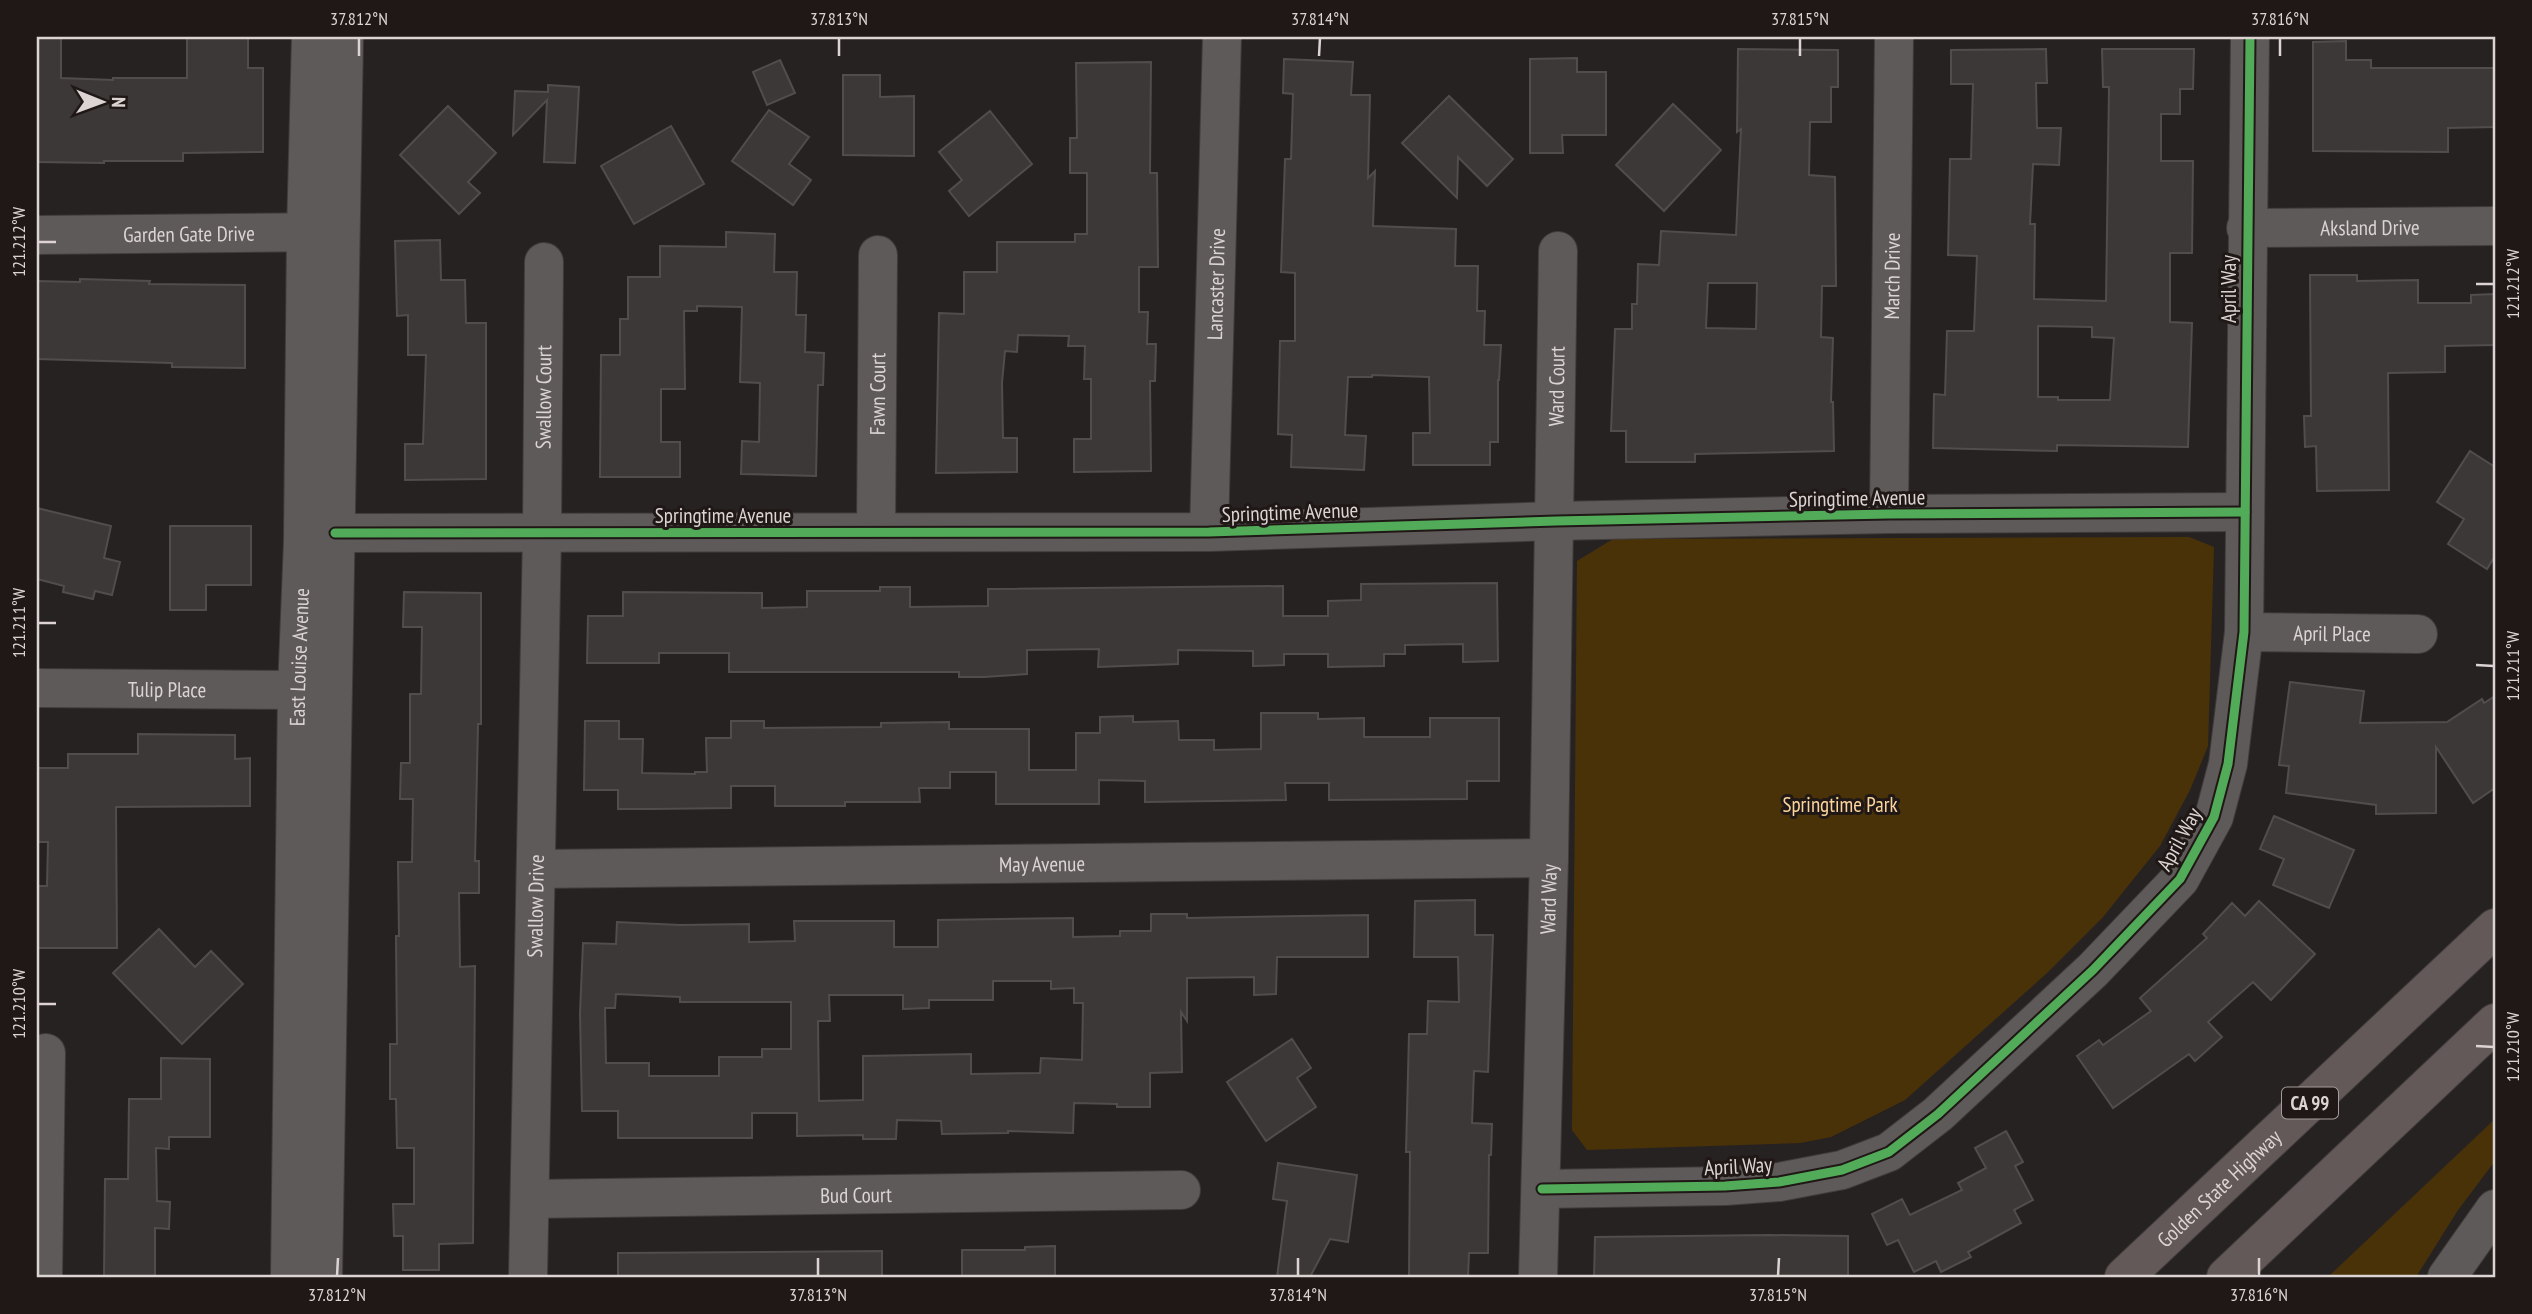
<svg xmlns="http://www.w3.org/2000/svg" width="2532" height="1314" font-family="'PT Sans Narrow',sans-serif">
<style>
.green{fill:#4a3208}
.building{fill:#3c3837;stroke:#514d4c;stroke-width:2;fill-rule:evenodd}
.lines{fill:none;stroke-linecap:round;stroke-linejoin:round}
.minor-casing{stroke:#413c3c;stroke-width:40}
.highway-casing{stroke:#413c3c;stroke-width:40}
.minor{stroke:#5e5a59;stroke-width:38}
.highway{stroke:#645959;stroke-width:38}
.cycleway-casing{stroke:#201816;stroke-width:13}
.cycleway{stroke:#51ab58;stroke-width:9}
.ticks{fill:none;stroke:#dbd4d3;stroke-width:2.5}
.labels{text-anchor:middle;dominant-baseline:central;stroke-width:6;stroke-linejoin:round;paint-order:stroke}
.shield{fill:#201816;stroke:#a39c9a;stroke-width:2}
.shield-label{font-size:19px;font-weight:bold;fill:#dbd4d3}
.street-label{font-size:21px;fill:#dbd4d3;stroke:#201816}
.park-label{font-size:21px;fill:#fcd59d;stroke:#201816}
.neatline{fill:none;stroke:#dbd4d3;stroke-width:2.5}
.ticks-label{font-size:18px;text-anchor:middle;fill:#dbd4d3}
</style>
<rect width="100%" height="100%" fill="#272222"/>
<g class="green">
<path d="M2189 537 2214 547 2208 746 2190 790 2160 846 2103 917 2046 974 1905 1100 1831 1137 1800 1143 1587 1150 1572 1130 1577 561 1613 539Z"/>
<path d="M2495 1119V1161L2458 1210 2416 1277H2328Z"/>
</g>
<g class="building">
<path d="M37 37H61V78L113 80V78H187V37H248V68H263V152L183 153V161H104V163L37 162Z"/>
<path d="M2346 41V60H2371V68H2495V127L2448 128V152L2313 151V42Z"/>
<path d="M1738 49 1838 50V87H1831V122H1810L1809 175 1835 177 1836 286H1822L1821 337 1833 338 1831 402H1833L1834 451 1695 454V462H1626V431H1611L1615 329H1632V304H1637L1638 264 1659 265 1661 231 1736 235 1741 129 1737 132ZM1708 283H1757L1756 329 1706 328Z"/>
<path d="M2046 49 2047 83H2036L2037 128H2061L2059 165 2033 164 2030 224H2035L2034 299 2106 301 2109 87H2103L2102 49H2194L2193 89H2180V114H2161V161H2193L2192 253H2170V322L2192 323 2188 447 2057 445V451L1933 448 1934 394 1945 395 1947 331H1974L1977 256 1948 255 1950 159H1971L1973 84H1951V50ZM2038 326 2092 327V337L2114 338 2110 400H2058V397H2038Z"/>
<path d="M1577 58V72H1606V135H1562L1563 153H1530V59Z"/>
<path d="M1284 59 1353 62 1351 95H1370L1368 178 1375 171 1373 226 1456 229 1455 266H1478L1477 311H1485L1484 345H1501L1499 380H1498V442H1490V465H1413V433H1430L1429 377 1372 375V377H1348L1345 435 1366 436 1364 470 1291 467 1292 435 1278 434 1280 341H1295V273L1281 272 1285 159H1291L1293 94 1283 93Z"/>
<path d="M780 60 795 93 767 105 753 72Z"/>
<path d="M1151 62 1150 173H1157L1158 267H1139V312H1148L1147 344H1156L1155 381H1150L1151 471 1074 472V439H1091V379H1084L1085 346H1068L1069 336 1018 335 1017 352 1005 351 1002 383 1003 438H1017V472L936 473 939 313 964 314V272H997V242H1075V234H1087V173H1070V138H1077L1076 63Z"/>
<path d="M843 75H880V97L914 96V156L843 155Z"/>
<path d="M548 85 579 87 575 163 544 162 547 100 513 135 515 91 548 92Z"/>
<path d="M1449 96 1513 159 1487 186 1458 157 1457 198 1402 143Z"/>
<path d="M1673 104 1721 150 1664 211 1616 165Z"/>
<path d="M448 106 496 153 468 182 480 193 459 214 400 155Z"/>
<path d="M769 110 809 137 789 164 811 180 793 205 732 161Z"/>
<path d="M990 111 1032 164 969 216 949 191 962 180 939 152Z"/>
<path d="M671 126 704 184 634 224 601 166Z"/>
<path d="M726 232 775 234 774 272H797L796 315H806L805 352 824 353 823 385H818L816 476 741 474 742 441 759 442 760 383 740 382 742 307 697 306V311H684L685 389H661V442H680V477H600L601 355H620V319H628V277H660V246L726 247Z"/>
<path d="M440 240 441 280H465L466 323H486V479L405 480V444H423L426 355H408V315L397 316 395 241Z"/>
<path d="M2310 275H2357V281L2418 280V303H2471V295L2495 294V345L2445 346V372L2388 373 2389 490 2317 491 2316 446 2305 447 2304 416H2311Z"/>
<path d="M80 279 150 281 149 284 245 285V368L172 367V363L37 359V281L80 282Z"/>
<path d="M2470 451 2495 467V556L2487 569 2448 544 2464 519 2437 502Z"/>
<path d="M37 508 111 526 104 558 120 562 112 595 95 591 93 599 63 592 64 586 37 579Z"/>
<path d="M170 526H251V585H206V610H170Z"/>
<path d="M1497 583 1498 661 1463 662V644L1405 645V654H1384V666L1328 667V654H1284V665L1253 666V651L1178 650V664L1098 667 1099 649 1027 650V674L984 677H959V672H729V653H659V663H587L588 616H623V592L762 593V608L807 607V591H880V587H910V607L988 606V589L1283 586V616H1328V601L1361 600V584Z"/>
<path d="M404 592 481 593V724H478L475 861H479V893H459L460 967 475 966 473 1243 439 1244V1270H403V1236H394L393 1204H414V1148H397L396 1099H390V1044H397L396 936H399L398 862H412L413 799H400L401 763H410V694H421L422 627H403Z"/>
<path d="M2290 682 2364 691 2360 723 2447 722 2482 699 2484 703 2495 696V788L2473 803 2436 747V813L2376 814V805L2286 793 2289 766 2279 765Z"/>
<path d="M1261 713H1318V719L1364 718V737H1430V718H1499V781H1467V799L1329 800V783H1285L1286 800 1145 802V781L1099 780V804H996V772H950V788H919L920 802H845V806H775V786H731V808L654 809H618V790H584L585 721H619V739H643L642 773 695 774V772H707L706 738H731V721H764V728L881 727V723L949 722V729H1029V770H1076V733H1100V717L1133 716V722L1178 721 1179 740H1214V750L1261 749Z"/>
<path d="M138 734 235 735V759L250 758V806L116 807 117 948H37V886H47L48 842H37V768H68V754H138Z"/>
<path d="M2274 816 2354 850 2329 908 2273 885 2284 859 2260 849Z"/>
<path d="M1475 900V935H1493L1488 1072 1474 1071 1472 1123 1492 1124 1491 1155H1489L1488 1253H1469L1468 1277H1409L1410 1152H1406L1409 1034H1427L1428 1001 1459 1002 1458 957H1414L1415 901Z"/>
<path d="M2259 901 2315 954 2271 1000 2253 982 2208 1022 2222 1037 2195 1061 2189 1054 2113 1108 2077 1056 2099 1040 2103 1045 2151 1011 2140 998 2207 938 2203 934 2232 903 2245 916Z"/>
<path d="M1151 914H1187V918L1368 915V957H1277L1276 994 1254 995V977L1187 978V1021L1181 1012 1182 1072 1150 1073V1107H1117V1104L1074 1103 1073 1133 1008 1131V1133L942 1134 941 1121 897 1120 896 1139H863V1135L797 1136V1113H752V1138H618V1111H582L580 1013 583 943 616 944 617 922 680 925 749 924V942L795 941 794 921H894V947H938V920L1073 918V937L1120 936V931H1151ZM993 981H1051V989L1074 988V1003H1083L1082 1060 1041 1058 1040 1073 971 1074V1054L863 1056V1100L819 1101 818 1021H830L829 995H903V1009L929 1008V1000H993ZM616 994 680 997V1002H791V1049H762V1057H719V1076H649V1063H606L605 1008H615Z"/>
<path d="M159 929 195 967 211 951 243 984 182 1044 113 973Z"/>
<path d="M1292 1039 1311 1068 1297 1078 1316 1107 1266 1141 1227 1082Z"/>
<path d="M161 1058 210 1059V1137H169V1149L156 1148 157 1201 170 1202 169 1229 155 1228V1277H104L105 1179H128L129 1099H161Z"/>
<path d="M2006 1131 2023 1162 2015 1166 2033 1200 2014 1210 2021 1223 1968 1252 1971 1257 1941 1272 1936 1261 1914 1272 1898 1240 1887 1245 1872 1214 1902 1199 1910 1215 1962 1190 1958 1183 1986 1168 1975 1148Z"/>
<path d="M1278 1163 1357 1175 1348 1242 1330 1239 1310 1277H1277L1287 1201 1273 1199Z"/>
<path d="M1769 1235 1848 1236V1277H1594L1595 1237Z"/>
<path d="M1055 1246V1277H962V1250H1025V1247Z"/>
<path d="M882 1251V1277H618V1253Z"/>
</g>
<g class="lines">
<g class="minor-casing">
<g id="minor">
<path id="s1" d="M2246 228 2495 226"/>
<path id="s2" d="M37 235 332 232"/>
<path id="s3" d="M1889 514 1894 37"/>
<path id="s4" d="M876 532 878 255"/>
<path id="s5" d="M1209 532 1222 37"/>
<path d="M335 533 1209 532 1556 521 1889 514 2245 512"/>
<path id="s6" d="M2244 632 2418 634"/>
<path id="s7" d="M37 688 297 690"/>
<path id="s8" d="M536 869 1549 858"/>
<path d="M1542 1189 1725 1186 1779 1182 1842 1170 1889 1152 1938 1114 2093 970 2180 879 2214 817 2228 764 2244 632 2250 37"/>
<path id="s9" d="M530 1199 1181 1190"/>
<path d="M43 1277 46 1053"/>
<path id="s10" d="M290 1277 297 690 303 541 306 232 311 37"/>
<path d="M323 1277 344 37"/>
<path id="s11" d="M528 1277 542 533 544 262"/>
<path id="s12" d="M1538 1277 1549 858 1558 251"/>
<path d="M2447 1277 2495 1209"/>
</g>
</g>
<g class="highway-casing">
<g id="highway">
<path id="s13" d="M2124 1277 2495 928"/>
<path d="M2226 1277 2495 1023"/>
</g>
</g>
<use href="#minor" class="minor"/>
<use href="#highway" class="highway"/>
<g class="cycleway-casing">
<g id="cycleway">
<path d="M335 533 1209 532 1556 521 1889 514 2245 512"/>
<path d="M1542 1189 1725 1186 1779 1182 1842 1170 1889 1152 1938 1114 2093 970 2180 879 2214 817 2228 764 2244 632 2250 37"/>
</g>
</g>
<use href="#cycleway" class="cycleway"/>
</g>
<path class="ticks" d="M359 56V38M839 56V38M1319 56 1320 38M1800 56V38M2280 56V38M38 242H56M2476 284H2494M38 623H56M2476 665 2494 666M38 1004H56M2476 1046 2494 1047M337 1276 338 1258M818 1276V1258M1298 1276V1258M1778 1276 1779 1258M2259 1276V1258"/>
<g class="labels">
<rect class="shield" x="2282" y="1087.5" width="56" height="31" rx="5"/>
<g class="shield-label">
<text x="2310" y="1103">CA 99</text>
</g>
<g class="street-label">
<text stroke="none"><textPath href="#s1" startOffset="124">Aksland Drive</textPath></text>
<text stroke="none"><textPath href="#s2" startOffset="152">Garden Gate Drive</textPath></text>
<text stroke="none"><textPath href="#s3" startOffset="238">March Drive</textPath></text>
<text stroke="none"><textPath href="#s5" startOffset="248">Lancaster Drive</textPath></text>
<text transform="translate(2228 289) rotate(-90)">April Way</text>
<text stroke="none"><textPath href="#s12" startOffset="891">Ward Court</textPath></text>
<text stroke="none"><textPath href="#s4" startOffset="138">Fawn Court</textPath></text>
<text stroke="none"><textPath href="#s11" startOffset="880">Swallow Court</textPath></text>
<text transform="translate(1857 498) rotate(-1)">Springtime Avenue</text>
<text transform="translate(1290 512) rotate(-2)">Springtime Avenue</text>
<text x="723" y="515">Springtime Avenue</text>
<text stroke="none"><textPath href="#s6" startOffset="88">April Place</textPath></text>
<text stroke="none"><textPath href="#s10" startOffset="620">East Louise Avenue</textPath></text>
<text stroke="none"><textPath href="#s7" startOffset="130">Tulip Place</textPath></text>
<text transform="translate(2179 839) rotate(-61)">April Way</text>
<text stroke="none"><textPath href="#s8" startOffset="506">May Avenue</textPath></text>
<text stroke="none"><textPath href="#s12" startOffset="378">Ward Way</textPath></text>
<text stroke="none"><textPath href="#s11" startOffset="371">Swallow Drive</textPath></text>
<text transform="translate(1738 1166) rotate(-3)">April Way</text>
<text stroke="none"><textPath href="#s13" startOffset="130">Golden State Highway</textPath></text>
<text stroke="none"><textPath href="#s9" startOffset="326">Bud Court</textPath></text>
</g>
<g class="park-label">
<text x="1840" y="804">Springtime Park</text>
</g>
</g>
<rect width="2532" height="1314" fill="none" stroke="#201816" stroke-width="77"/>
<g transform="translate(102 102) rotate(91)" stroke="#201816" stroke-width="5" paint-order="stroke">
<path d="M0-5L12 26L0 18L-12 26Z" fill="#dbd4d3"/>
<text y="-10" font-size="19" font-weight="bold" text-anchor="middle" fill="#dbd4d3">N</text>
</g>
<rect x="38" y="38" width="2456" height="1238" class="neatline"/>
<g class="ticks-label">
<text x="359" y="25">37.812°N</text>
<text x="839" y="25">37.813°N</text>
<text x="1320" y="25">37.814°N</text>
<text x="1800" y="25">37.815°N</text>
<text x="2280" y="25">37.816°N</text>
<text transform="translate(19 242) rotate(-90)" y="6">121.212°W</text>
<text transform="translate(2513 284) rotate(-90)" y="6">121.212°W</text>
<text transform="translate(19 623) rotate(-90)" y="6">121.211°W</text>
<text transform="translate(2513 666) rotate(-90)" y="6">121.211°W</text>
<text transform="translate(19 1004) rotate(-90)" y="6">121.210°W</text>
<text transform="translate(2513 1047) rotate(-90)" y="6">121.210°W</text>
<text x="337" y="1301">37.812°N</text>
<text x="818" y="1301">37.813°N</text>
<text x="1298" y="1301">37.814°N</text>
<text x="1778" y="1301">37.815°N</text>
<text x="2259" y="1301">37.816°N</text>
</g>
</svg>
